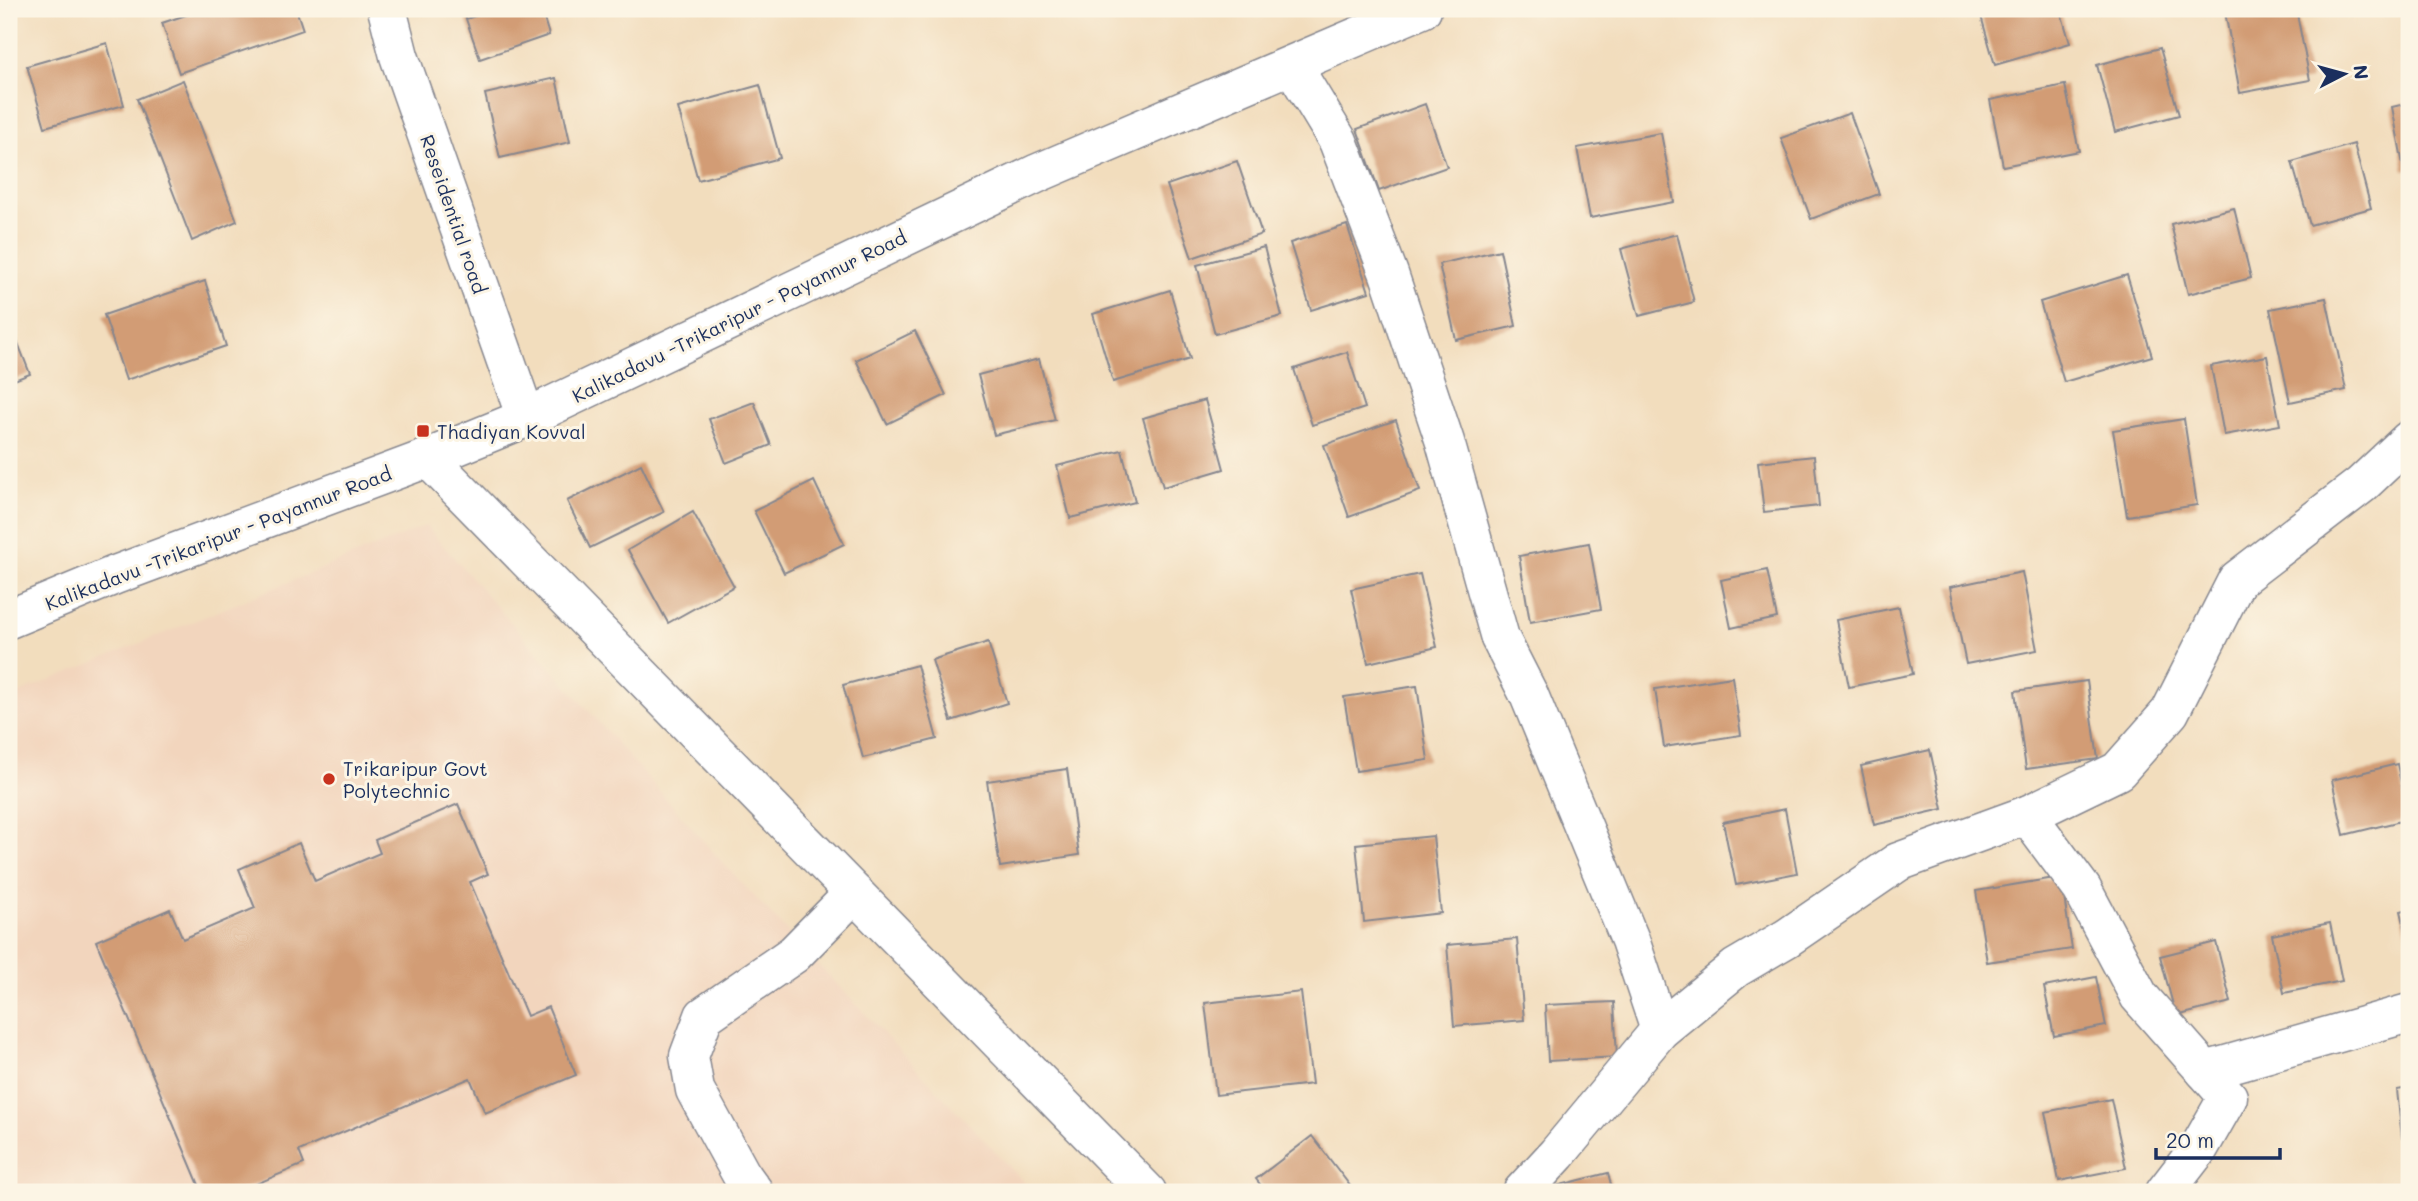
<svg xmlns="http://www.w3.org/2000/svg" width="2418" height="1201" font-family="Mali,sans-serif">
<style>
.built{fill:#f2d5bd}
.building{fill:#d29c74}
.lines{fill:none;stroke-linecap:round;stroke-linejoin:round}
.minor-casing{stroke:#86868e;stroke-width:41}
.major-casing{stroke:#86868e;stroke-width:41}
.minor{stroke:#fff;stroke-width:38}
.major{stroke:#fff;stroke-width:38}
.poi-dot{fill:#c8321e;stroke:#fcf5e5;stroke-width:2.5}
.labels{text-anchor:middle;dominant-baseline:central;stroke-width:6;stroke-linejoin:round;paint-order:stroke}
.street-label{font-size:19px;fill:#1b2f5e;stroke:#fcf5e5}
.poi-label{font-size:19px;fill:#1b2f5e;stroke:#fcf5e5;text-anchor:start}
</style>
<rect width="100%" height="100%" fill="#fcf5e5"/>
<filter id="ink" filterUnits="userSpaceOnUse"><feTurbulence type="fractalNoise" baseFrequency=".0143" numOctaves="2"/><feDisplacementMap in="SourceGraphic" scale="14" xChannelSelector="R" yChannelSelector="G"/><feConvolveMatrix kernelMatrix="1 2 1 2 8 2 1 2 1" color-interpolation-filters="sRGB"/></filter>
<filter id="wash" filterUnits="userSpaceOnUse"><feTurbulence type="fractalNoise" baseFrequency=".00686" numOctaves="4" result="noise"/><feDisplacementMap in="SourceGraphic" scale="28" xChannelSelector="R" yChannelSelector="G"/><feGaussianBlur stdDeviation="1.57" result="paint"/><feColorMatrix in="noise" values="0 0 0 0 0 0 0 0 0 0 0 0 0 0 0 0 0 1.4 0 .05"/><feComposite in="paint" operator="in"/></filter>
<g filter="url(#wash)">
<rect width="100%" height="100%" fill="#f2ddbd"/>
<path class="built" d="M426 526 721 861 1033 1192H9V697Z"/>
<g id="blocks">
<g class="building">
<path d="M204 9H296L303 30 179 73 162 23Z"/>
<path d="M496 9H541L549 35 480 59 466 19Z"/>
<path d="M1979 9H2060L2070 43 1995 65Z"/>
<path d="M2242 9H2296L2310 80 2240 93 2225 12Z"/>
<path d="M107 43 124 105 45 127 27 66Z"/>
<path d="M2160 48 2179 115 2115 132 2097 65Z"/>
<path d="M556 78 570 142 500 158 485 94Z"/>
<path d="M183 80 237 221 192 241 137 99Z"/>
<path d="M760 85 780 158 698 180 678 108Z"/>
<path d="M2065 85 2079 151 2003 166 1990 100Z"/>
<path d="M2409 103V169L2404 170 2392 107Z"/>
<path d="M1425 104 1447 167 1379 191 1357 129Z"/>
<path d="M1850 113 1879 194 1811 219 1781 138Z"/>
<path d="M1661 133 1674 202 1590 218 1577 148Z"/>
<path d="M2354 144 2371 208 2310 225 2292 162Z"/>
<path d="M1237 161 1262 234 1192 258 1167 185Z"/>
<path d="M2234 208 2251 278 2188 294 2171 224Z"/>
<path d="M1347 225 1369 292 1311 310 1290 243Z"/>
<path d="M1677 234 1694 302 1639 316 1621 249Z"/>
<path d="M1264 247 1282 316 1215 334 1197 265Z"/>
<path d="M1500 250 1516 326 1456 340 1439 264Z"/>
<path d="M2127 275 2152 356 2064 382 2040 302Z"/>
<path d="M205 281 226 346 126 380 104 315Z"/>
<path d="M1170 290 1190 359 1113 382 1093 314Z"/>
<path d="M2326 298 2346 390 2290 402 2270 309Z"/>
<path d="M9 320 30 374 9 382Z"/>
<path d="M915 331 946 395 887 424 856 360Z"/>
<path d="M1347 352 1365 408 1312 425 1294 369Z"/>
<path d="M2267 356 2280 425 2224 435 2211 366Z"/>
<path d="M1039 359 1055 420 994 435 978 375Z"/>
<path d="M1205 400 1224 469 1163 487 1143 418Z"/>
<path d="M754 402 771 445 726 463 709 419Z"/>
<path d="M2184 419 2197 505 2127 516 2113 430Z"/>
<path d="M1396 420 1420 491 1349 517 1324 445Z"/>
<path d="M1122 450 1135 502 1070 518 1057 466Z"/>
<path d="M1814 456 1819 506 1764 512 1758 462Z"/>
<path d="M641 464 664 512 590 548 567 501Z"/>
<path d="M814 481 844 544 784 573 754 511Z"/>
<path d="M693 512 734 586 668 623 628 550Z"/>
<path d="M1589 543 1601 609 1530 622 1519 556Z"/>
<path d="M1767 570 1777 618 1731 628 1721 580Z"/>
<path d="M2022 572 2037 650 1966 664 1950 587Z"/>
<path d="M1420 574 1437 647 1368 663 1351 589Z"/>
<path d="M1899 607 1913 674 1849 687 1836 620Z"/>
<path d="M988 642 1007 703 951 721 932 660Z"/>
<path d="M917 665 937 739 863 758 843 685Z"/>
<path d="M1732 677 1741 735 1664 747 1655 689Z"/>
<path d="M2087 681 2098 759 2026 769 2015 691Z"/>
<path d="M1417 686 1428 760 1356 771 1344 697Z"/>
<path d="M1930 750 1943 809 1874 825 1861 766Z"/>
<path d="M2397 764 2409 819 2344 835 2332 780Z"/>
<path d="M1067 769 1079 855 1000 867 987 781Z"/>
<path d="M458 804 488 874 470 882 527 1016 548 1007 576 1075 485 1113 470 1078 299 1151 304 1164 237 1192H202L96 941 170 909 183 939 255 908 239 869 299 843 315 881 380 853 375 840Z"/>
<path d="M1785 809 1797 873 1736 885 1723 822Z"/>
<path d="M1433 836 1441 913 1364 922 1356 844Z"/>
<path d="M2061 877 2072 949 1987 962 1976 891Z"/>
<path d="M2409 909V940H2408L2401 911Z"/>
<path d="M2330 923 2342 981 2284 993 2272 935Z"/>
<path d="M1517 939 1524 1020 1454 1026 1447 945Z"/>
<path d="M2216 942 2231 1002 2176 1016 2160 956Z"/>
<path d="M2096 977 2106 1026 2054 1036 2044 987Z"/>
<path d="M1301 992 1312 1084 1216 1095 1205 1003Z"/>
<path d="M1614 1002 1617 1057 1548 1061 1545 1005Z"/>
<path d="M2409 1088V1137L2402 1138 2397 1090Z"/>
<path d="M2111 1099 2126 1168 2059 1181 2045 1112Z"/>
<path d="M1312 1136 1354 1191 1266 1192 1256 1179Z"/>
<path d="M1608 1173 1613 1192H1536V1191Z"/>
</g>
</g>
</g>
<g filter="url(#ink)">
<use href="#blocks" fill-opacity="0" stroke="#86868e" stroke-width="2"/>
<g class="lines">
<g class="minor-casing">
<g id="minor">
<path d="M387 9 399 56 526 418"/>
<path d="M1292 65 1338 141 1389 274 1445 442 1500 638 1529 695 1630 940 1660 1030"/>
<path d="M428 458 1147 1192"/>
<path d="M2027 815 2082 889 2139 996 2228 1097 2199 1148 2165 1192"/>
<path d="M2205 1071 2409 1013"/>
<path d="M754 1192 741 1174 695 1090 689 1056 704 1016 794 954 854 893"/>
<path d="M1522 1192 1557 1154 1660 1030 1736 968 1787 938 1898 862 2027 815 2118 771 2170 712 2237 580 2361 485 2409 440"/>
</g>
</g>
<g class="major-casing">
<path id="major" d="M9 619 115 575 428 458 526 418 1038 173 1422 9"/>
</g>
<use href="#minor" class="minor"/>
<use href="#major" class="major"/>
</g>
</g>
<g class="poi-dot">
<rect x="416" y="424" width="14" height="14" rx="3.5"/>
<circle cx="329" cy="779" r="7"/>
</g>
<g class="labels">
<g class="street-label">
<text transform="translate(454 214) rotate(71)">Reseidential road</text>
<text transform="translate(739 316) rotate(-26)">Kalikadavu -Trikaripur - Payannur Road</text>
<text transform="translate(218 538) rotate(-21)">Kalikadavu -Trikaripur - Payannur Road</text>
</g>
<g class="poi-label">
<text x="437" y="431">Thadiyan Kovval</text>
<text x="343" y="768">Trikaripur Govt<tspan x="343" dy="22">Polytechnic</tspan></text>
</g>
</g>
<rect width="2418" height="1201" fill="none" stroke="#fcf5e5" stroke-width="35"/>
<g transform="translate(2344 74) rotate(84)" stroke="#fcf5e5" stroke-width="5" paint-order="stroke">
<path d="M0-5L12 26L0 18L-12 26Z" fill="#1b2f5e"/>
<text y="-10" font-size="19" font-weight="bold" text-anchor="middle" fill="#1b2f5e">N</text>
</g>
<path d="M2156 1148v10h124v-10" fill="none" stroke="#1b2f5e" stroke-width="3.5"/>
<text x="2166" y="1148" font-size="21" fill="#1b2f5e" stroke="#fcf5e5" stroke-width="5" paint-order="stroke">20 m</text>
</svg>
